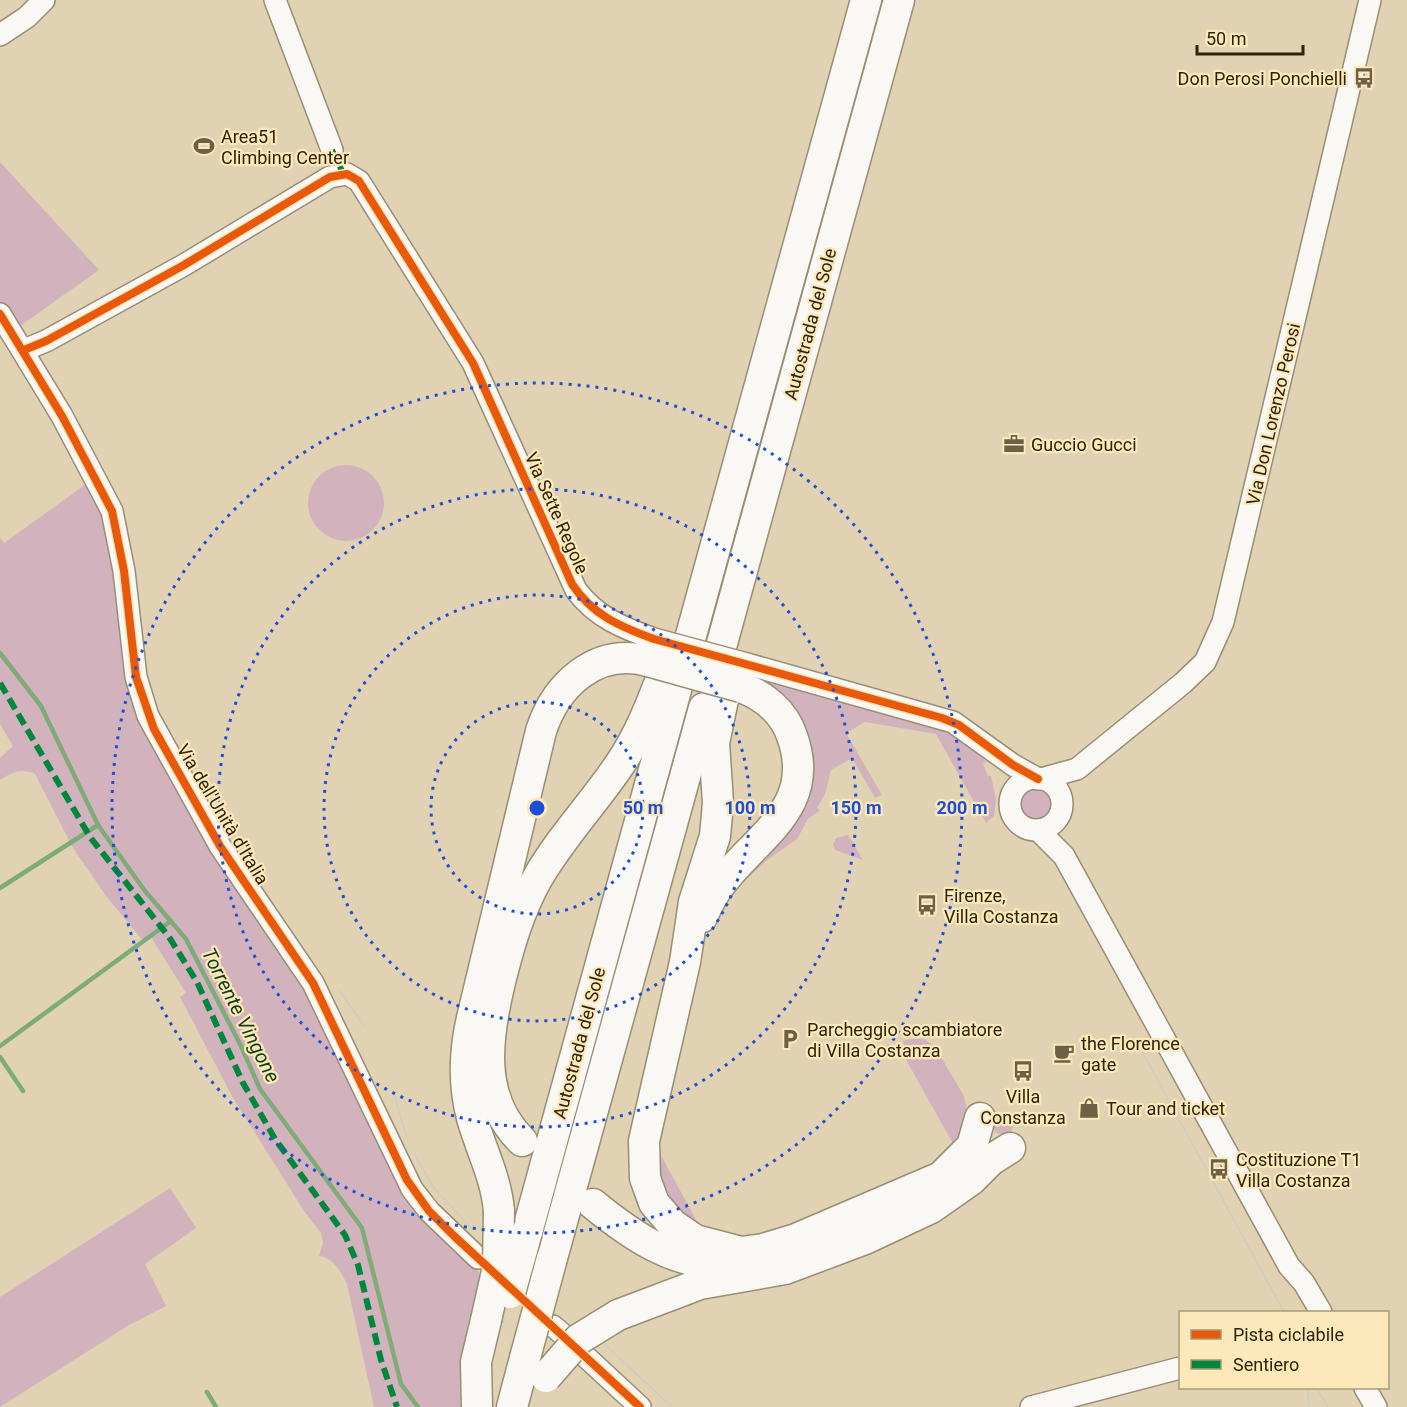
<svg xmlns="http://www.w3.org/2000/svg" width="1407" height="1407" font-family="Roboto,sans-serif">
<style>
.green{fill:#d2b3bd}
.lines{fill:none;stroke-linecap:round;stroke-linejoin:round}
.stream{stroke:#7fab78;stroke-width:4.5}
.minor-casing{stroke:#988e74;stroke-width:24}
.highway-casing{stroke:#988e74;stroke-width:33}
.minor{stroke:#faf8f4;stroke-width:21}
.highway{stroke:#faf8f4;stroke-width:30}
.tram{stroke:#d1ccc2;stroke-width:1.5}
.minor-bridge-casing{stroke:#988e74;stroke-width:24;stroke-linecap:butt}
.highway-bridge-casing{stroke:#988e74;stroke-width:33;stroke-linecap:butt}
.minor-bridge{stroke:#faf8f4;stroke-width:21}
.highway-bridge{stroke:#faf8f4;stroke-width:30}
.quiet{stroke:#00873e;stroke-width:6;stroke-dasharray:12 6;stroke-linecap:butt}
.cycleway-casing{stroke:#fde8b9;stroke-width:11}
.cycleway{stroke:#e8590c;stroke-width:8}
.ring{fill:none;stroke:#1d4ed8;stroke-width:3;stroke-dasharray:3 6}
.labels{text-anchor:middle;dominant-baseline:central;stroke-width:4.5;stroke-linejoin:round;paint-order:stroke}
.poi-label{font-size:18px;fill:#2e240c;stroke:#fde8b9;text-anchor:start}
.street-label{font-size:18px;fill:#2e240c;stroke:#fde8b9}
.water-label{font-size:20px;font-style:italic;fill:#0b3f17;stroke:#fde8b9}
.centre{fill:#1d4ed8;stroke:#fde8b9;stroke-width:3}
.ring-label{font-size:18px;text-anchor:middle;font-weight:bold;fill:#1d4ed8;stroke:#fde8b9;stroke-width:4.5;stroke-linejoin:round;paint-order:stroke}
</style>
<rect width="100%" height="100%" fill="#e0d2b3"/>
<g class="green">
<path d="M0 162 99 270 13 331 0 314Z"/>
<circle cx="346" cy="503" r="38"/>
<path d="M96 477 136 677 279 929 402 1171 478 1258 476 1269 494 1287 477 1407H374L347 1284C341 1272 333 1257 319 1256L323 1243 321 1233 304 1211 232 1096 180 997 186 993 151 937 144 942 106 896 73 848 35 774C20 768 13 772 0 780V758L13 746 0 724V538L4 543Z"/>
<path d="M746 675 946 731 976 751 986 762 983 764 988 776H991L996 799 994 816 986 823 936 734 865 722 846 733 882 795 875 798 852 758 831 770 825 794 817 808 820 810 808 819 797 839 766 861 734 891 807 781Z"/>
<circle cx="1036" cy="804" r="17"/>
<path d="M848 835 863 860 835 850 833 844 836 838Z"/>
<path d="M911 1039H924L935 1047 964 1096 967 1111 956 1149 900 1049 904 1046 903 1041Z"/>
<circle cx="1003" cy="1125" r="10"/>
<path d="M658 1150 700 1227C671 1207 660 1186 658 1150Z"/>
<path d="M170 1188 196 1228 145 1264 166 1306 129 1325 0 1407V1297Z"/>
</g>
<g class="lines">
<g class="stream">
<path d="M0 653 41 706 98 825 145 891 186 939 241 1046 260 1089 362 1228 401 1384 418 1407"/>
<path d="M0 888 98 825"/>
<path d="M0 1046 171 921"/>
<path d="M0 1057 23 1091"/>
<path d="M207 1392 216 1407"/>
</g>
<g class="minor-casing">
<g id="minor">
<path d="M275 0 332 150"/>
<path d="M0 35 27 17 44 0"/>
<path d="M0 314 62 416 112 511 124 571 136 677 148 716 220 846 313 983 412 1189 429 1211 478 1258"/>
<path d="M24 350 46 341 184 265 330 177 347 174 359 181 473 363 576 590C596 617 623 628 654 639"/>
<path d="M747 664 953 722 1013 765 1038 779"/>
<circle cx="1036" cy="804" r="26"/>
<path d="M1041 779 1077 769 1183 683 1205 662 1223 622 1370 0"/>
<path d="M1038 830 1064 856 1289 1266 1304 1283 1321 1312"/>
<path d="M553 1326 567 1338"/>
<path d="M585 1356 640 1407"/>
<path d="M1365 1388 1376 1407"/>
<path d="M1031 1407 1180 1368"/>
</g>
</g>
<g class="highway-casing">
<g id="highway">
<path d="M690 639 866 0"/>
<path d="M721 647 899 0"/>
<path d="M725 690 714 743 718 803 715 836 694 902 685 962 644 1141 645 1178 654 1203 673 1225 695 1240 741 1252 763 1249 796 1239 941 1177 972 1146 980 1118"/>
<path d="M702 917C707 906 712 895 720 885 756 836 818 808 792 736 784 712 764 696 741 687"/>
<path d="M522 1141C477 1097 487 1036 500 982 509 946 519 911 537 879 560 838 594 803 620 764 639 736 651 705 663 674"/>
<path d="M593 1204C632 1236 674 1265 727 1264"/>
<path d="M499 1211C496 1177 481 1150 472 1118 463 1084 464 1052 472 1018L541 731C556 685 596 647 648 661"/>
<path d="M527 1232 679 679"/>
<path d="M552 1258 704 708"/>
<path d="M618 1315 700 1284 785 1269 865 1239 931 1208 971 1180 991 1160 1010 1148"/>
<path d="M477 1407 476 1362 486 1320"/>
<path d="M512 1407 525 1358"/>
</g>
</g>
<use href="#minor" class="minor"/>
<use href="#highway" class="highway"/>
<g class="tram">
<path d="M340 991 364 1026"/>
<path d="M1137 1042 1284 1312"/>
<path d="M395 1097 406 1136"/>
<path d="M415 1155 433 1187 472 1229"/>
<path d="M603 1343 672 1407"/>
<path d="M1308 1388 1309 1407"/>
<path d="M1316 1388 1328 1407"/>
</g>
<g class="minor-bridge-casing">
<path id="minor-bridge" d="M654 639 747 664"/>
</g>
<g class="highway-bridge-casing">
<g id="highway-bridge">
<path d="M648 661 741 687"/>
<path d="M510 1293 527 1232"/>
<path d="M486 1320 498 1267 499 1211"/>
<path d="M525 1358 552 1258"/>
<path d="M546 1377 579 1339 618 1315"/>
</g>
</g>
<use href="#minor-bridge" class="minor-bridge"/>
<use href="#highway-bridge" class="highway-bridge"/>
<g class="quiet">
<path d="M332 150 343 173"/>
<path d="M0 683 90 837 169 937 197 982 243 1083 275 1139 345 1235 358 1265 381 1360 397 1407"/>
</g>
<g class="cycleway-casing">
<g id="cycleway">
<path d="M0 314 62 416 112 511 124 571 136 677 154 729 220 846 313 983 407 1180 429 1211 454 1236 640 1407"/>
<path d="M24 350 46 341 184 265 330 177 347 174 359 181 473 363 572 584C592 615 621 627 654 639L942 718 959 725 1013 765 1038 779"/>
</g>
</g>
<use href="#cycleway" class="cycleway"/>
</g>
<g class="ring">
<circle cx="537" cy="808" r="106"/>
<circle cx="537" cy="808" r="213"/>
<circle cx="537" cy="808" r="319"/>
<circle cx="537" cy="808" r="425"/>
</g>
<defs>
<g id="bus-bare" transform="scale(1.62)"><path d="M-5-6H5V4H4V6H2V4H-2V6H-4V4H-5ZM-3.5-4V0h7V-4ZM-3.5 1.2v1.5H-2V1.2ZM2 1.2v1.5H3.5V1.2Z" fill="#6c6146" stroke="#fde8b9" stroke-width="2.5" paint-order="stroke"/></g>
<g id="stadium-bare" transform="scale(1.62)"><path d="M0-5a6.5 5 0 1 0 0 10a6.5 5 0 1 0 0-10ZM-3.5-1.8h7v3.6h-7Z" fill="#6c6146" stroke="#fde8b9" stroke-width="2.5" paint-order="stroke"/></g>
<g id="office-bare" transform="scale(1.62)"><path d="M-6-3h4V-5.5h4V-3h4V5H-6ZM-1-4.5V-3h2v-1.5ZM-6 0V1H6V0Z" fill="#6c6146" stroke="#fde8b9" stroke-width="2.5" paint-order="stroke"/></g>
<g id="parking-bare" transform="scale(1.62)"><path d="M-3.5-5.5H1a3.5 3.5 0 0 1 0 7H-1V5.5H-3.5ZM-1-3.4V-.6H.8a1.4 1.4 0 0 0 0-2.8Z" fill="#6c6146" stroke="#fde8b9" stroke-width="2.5" paint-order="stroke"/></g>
<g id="cafe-bare" transform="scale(1.62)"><path d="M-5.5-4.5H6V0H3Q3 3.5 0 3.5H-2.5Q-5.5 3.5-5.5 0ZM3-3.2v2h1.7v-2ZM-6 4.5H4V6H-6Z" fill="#6c6146" stroke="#fde8b9" stroke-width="2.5" paint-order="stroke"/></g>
<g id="shop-bare" transform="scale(1.62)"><path d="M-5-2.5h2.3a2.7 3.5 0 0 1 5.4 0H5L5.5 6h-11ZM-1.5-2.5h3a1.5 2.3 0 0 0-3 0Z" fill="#6c6146" stroke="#fde8b9" stroke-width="2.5" paint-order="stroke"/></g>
</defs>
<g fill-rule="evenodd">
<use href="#bus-bare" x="1364" y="78"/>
<use href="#stadium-bare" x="204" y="146"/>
<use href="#office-bare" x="1014" y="444"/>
<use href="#bus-bare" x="927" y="905"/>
<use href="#parking-bare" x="790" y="1039"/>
<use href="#cafe-bare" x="1064" y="1053"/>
<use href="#bus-bare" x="1023" y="1071"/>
<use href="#shop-bare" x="1089" y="1108"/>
<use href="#bus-bare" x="1219" y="1169"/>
</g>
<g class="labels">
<g class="poi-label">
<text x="1347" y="78" text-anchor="end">Don Perosi Ponchielli</text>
<text x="221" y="136">Area51<tspan x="221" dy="21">Climbing Center</tspan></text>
<text x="1031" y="444">Guccio Gucci</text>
<text x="944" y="895">Firenze,<tspan x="944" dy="21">Villa Costanza</tspan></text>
<text x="807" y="1029">Parcheggio scambiatore<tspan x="807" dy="21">di Villa Costanza</tspan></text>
<text x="1081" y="1043">the Florence<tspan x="1081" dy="21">gate</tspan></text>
<text x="1023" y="1096" text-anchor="middle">Villa<tspan x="1023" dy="21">Constanza</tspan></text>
<text x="1106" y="1108">Tour and ticket</text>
<text x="1236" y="1159">Costituzione T1<tspan x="1236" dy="21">Villa Costanza</tspan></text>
</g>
<g class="street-label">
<text transform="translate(810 324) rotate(-75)">Autostrada del Sole</text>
<text transform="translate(1273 414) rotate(-77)">Via Don Lorenzo Perosi</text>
<text transform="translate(557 513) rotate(66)">Via Sette Regole</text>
<text transform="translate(223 814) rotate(59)">Via dell'Unità d'Italia</text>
<text transform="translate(579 1043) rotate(-75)">Autostrada del Sole</text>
</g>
<g class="water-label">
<text transform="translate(241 1015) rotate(63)">Torrente Vingone</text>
</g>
</g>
<circle cx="537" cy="808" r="9" class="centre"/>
<g class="ring-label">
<text x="643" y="814">50 m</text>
<text x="750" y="814">100 m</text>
<text x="856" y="814">150 m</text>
<text x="962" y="814">200 m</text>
</g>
<rect x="1179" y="1311" width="210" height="78" fill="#fde8b9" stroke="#aa9a74" stroke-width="1.5"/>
<rect x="1191" y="1330" width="30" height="9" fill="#e8590c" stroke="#aa9a74" stroke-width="1.5"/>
<text x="1233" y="1341" font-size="18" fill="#2e240c">Pista ciclabile</text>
<rect x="1191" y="1360" width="30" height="9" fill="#00873e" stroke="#aa9a74" stroke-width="1.5"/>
<text x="1233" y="1371" font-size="18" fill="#2e240c">Sentiero</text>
<path d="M1197 45v9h106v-9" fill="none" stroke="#2e240c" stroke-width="3"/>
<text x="1206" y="45" font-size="18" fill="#2e240c" stroke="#fde8b9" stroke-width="4.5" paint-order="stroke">50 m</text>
</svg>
